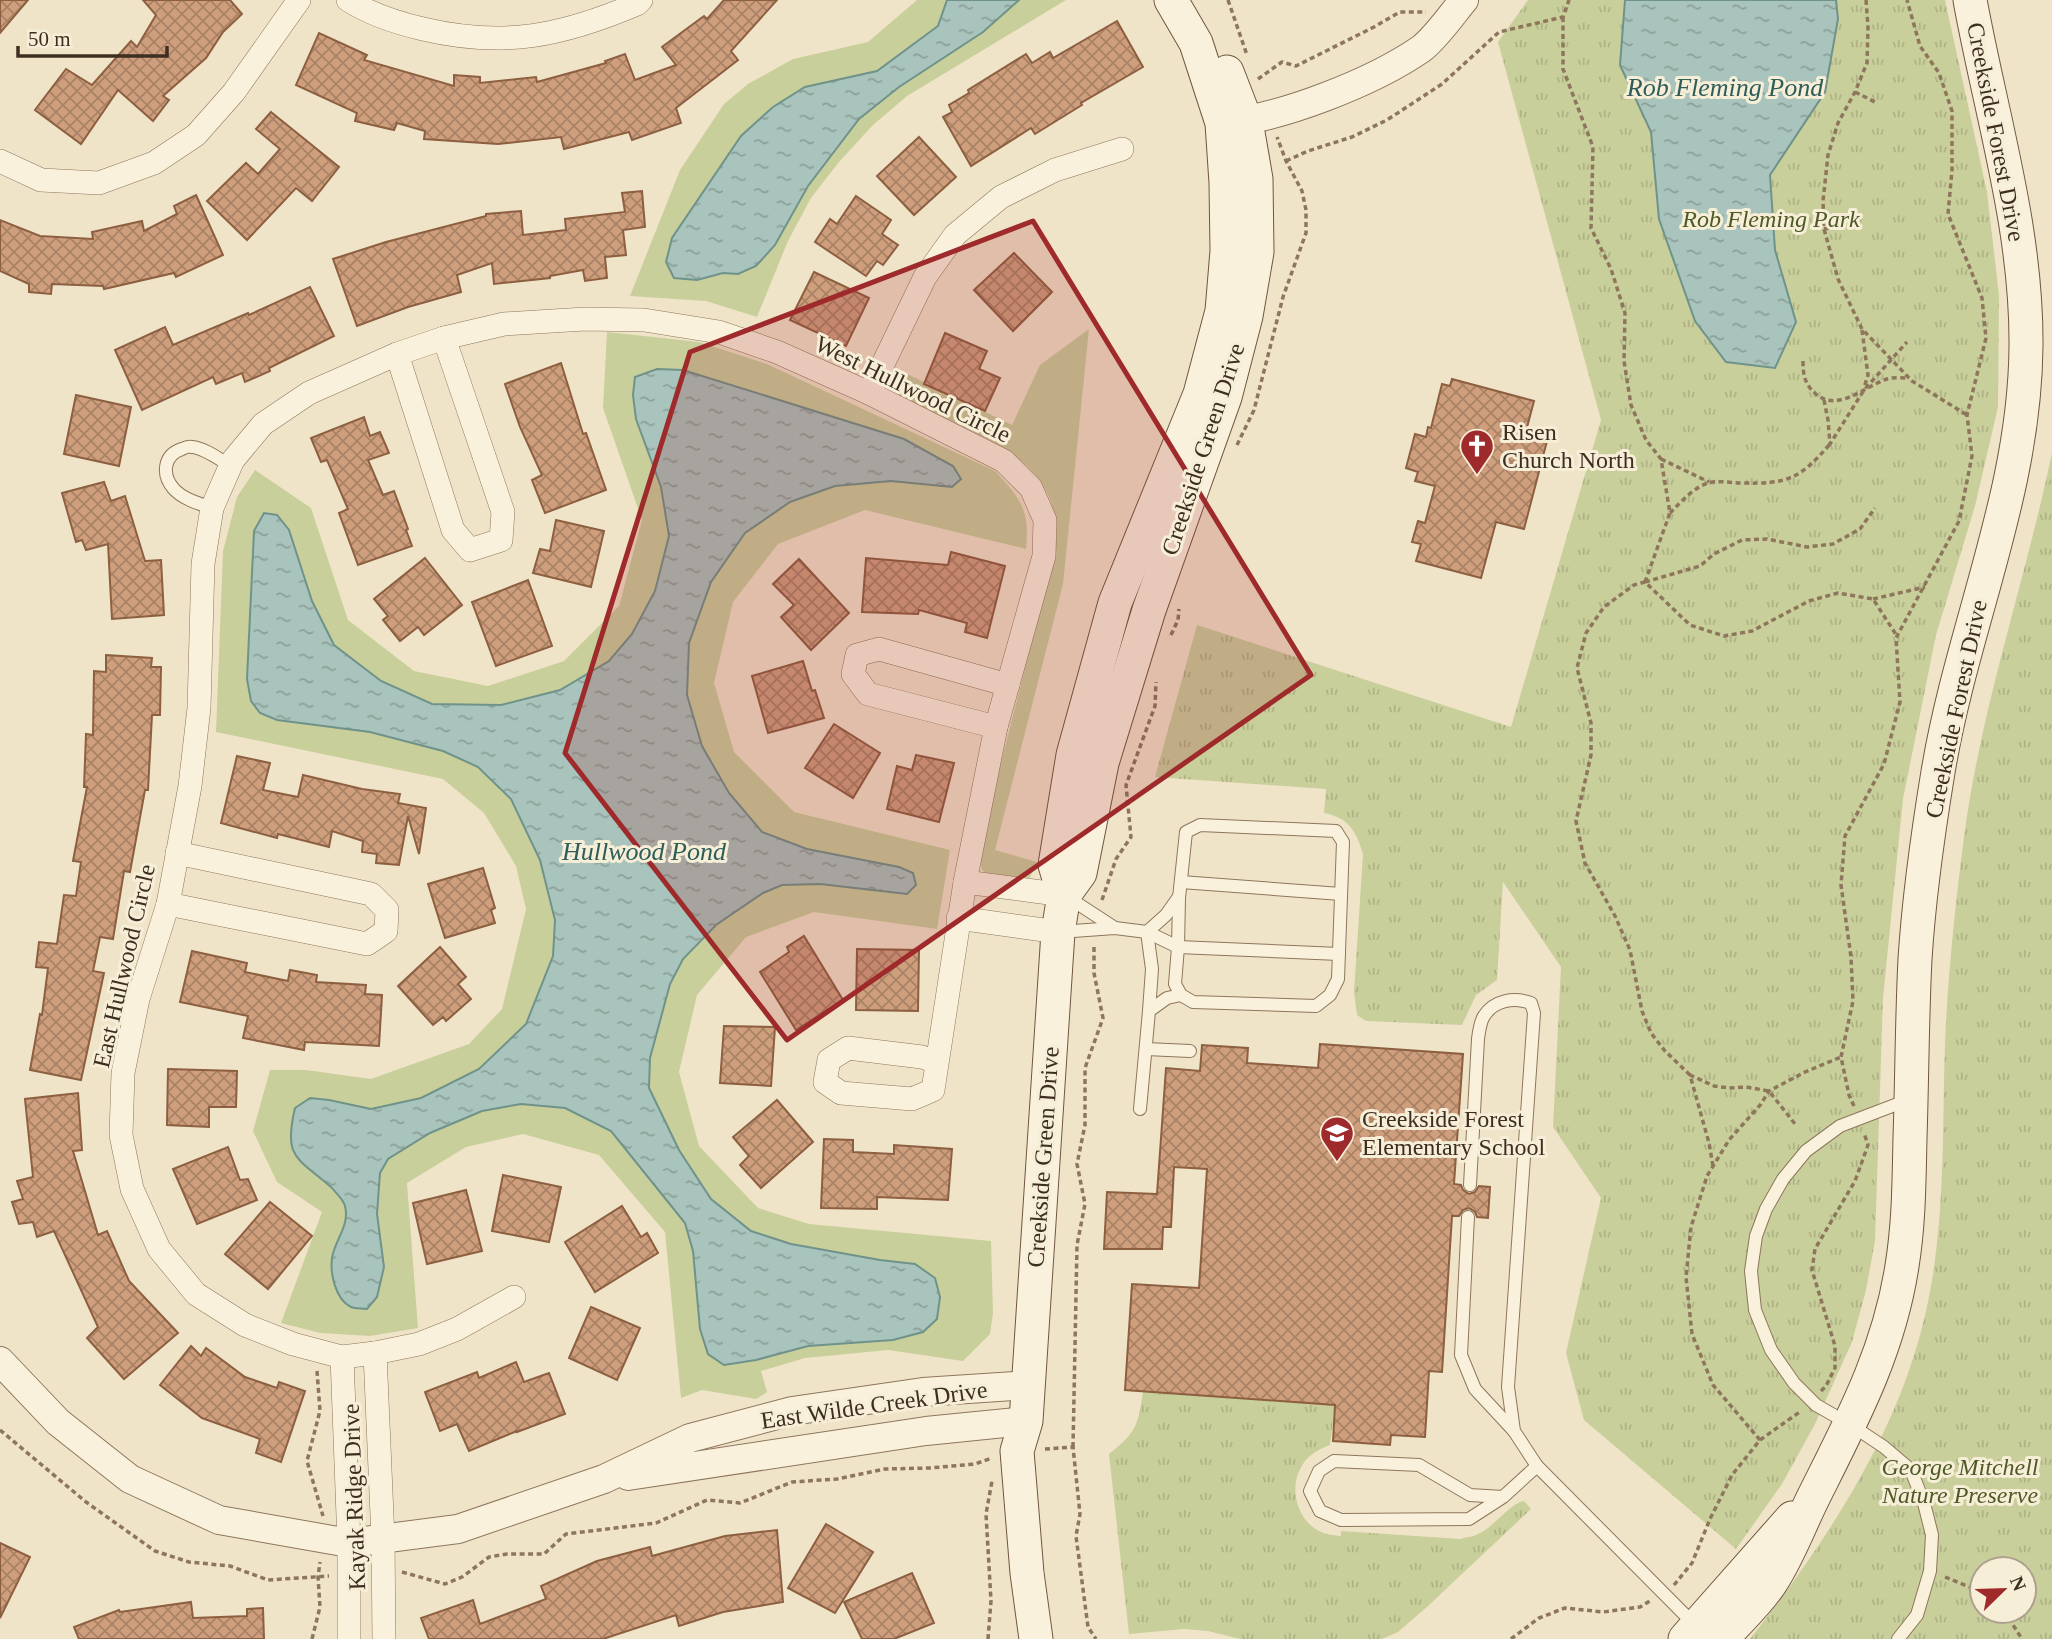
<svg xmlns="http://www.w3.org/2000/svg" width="2052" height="1639" font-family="'Times New Roman',serif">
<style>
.grass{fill:#c9cf9b}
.park{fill:url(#park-tufts);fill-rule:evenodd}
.water{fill:url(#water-ripples);stroke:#6f938a;stroke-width:2}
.building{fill:url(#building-cross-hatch);stroke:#8d5f41;stroke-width:2}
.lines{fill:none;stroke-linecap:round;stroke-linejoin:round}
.service-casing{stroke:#8d765c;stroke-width:14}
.minor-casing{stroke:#8d765c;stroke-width:24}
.tertiary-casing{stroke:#8d765c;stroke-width:30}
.secondary-casing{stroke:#6f573f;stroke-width:35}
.path{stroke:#8d765c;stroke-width:3.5;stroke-dasharray:5 3.5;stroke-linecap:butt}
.service{stroke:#faf1dc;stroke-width:12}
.minor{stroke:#faf1dc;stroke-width:23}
.tertiary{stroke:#faf1dc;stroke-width:28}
.secondary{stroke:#faf1dc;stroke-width:33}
.marked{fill:#9e2a2b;fill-opacity:0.2;stroke:#9e2a2b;stroke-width:5;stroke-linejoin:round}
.labels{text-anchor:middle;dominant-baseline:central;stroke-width:6;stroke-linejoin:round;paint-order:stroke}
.street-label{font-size:24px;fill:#3d2e20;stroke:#f7eed8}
.park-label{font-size:24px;font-style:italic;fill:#4d5a26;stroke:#f7eed8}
.poi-label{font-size:24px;fill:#3d2e20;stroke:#f7eed8;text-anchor:start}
.water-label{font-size:26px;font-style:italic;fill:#2f5d5a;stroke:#f7eed8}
</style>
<defs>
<pattern id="park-tufts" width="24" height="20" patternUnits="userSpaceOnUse" patternTransform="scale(1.75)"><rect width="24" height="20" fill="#c9cf9b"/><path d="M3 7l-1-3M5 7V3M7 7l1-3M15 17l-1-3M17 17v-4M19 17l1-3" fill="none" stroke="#aeb285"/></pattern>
<pattern id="water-ripples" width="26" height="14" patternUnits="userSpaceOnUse" patternTransform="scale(1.75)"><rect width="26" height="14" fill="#a9c4bc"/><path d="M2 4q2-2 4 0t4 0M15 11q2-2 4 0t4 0" fill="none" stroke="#8ba098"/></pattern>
<pattern id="building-cross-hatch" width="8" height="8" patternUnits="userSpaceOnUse" patternTransform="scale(1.75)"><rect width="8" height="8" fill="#cf9f7d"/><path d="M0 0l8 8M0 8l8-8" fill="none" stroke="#a98266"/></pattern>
</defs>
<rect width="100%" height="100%" fill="#f0e4c8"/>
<g class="grass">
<path d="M917 0H1066L907 96 873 125 839 162 811 198 788 241 757 317 706 301 630 296 680 170 724 104 748 84 793 59 868 42Z"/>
<path d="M1089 329 1063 584 995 850 1037 862 1028 882 993 877 982 870 978 852 1054 556C1055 546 1058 533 1056 523 1049 469 1006 447 962 427 941 417 919 407 898 397L889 385 891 366 1012 425 1040 365Z"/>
<path d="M607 332 699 342 767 364 995 471C1021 499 1030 510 1026 549L865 510 778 544 733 602 714 683 734 752 794 812 950 850 937 929 814 912 746 937 697 995 679 1072 699 1146 758 1208 809 1224 991 1241 993 1313 990 1334 963 1361 888 1350 805 1358 761 1371 767 1392 756 1399 702 1390 681 1398 665 1232 599 1155 523 1134 466 1147 407 1183 418 1328 370 1336 320 1333 281 1323 322 1212 277 1182 253 1131 270 1070H306L371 1079 469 1044 502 1009 526 909 516 866 484 813 443 779 216 732 223 551 237 497 255 470 311 508 348 620 414 671 488 686 564 661 619 606 642 520 603 408Z"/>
</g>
<g class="park">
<path d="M1528 0H1945L1987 192 1999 295 1998 407 1975 506 1936 635 1903 799 1883 998 1875 1241 1866 1290 1852 1342 1815 1424 1782 1484 1736 1549 1584 1420 1566 1353 1601 1198 1553 1127 1561 967 1503 882 1497 980 1476 995 1462 1025 1366 1021 1357 1015 1354 992 1363 854C1356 831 1349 818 1324 813L1326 789 1155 777 1197 625 1511 727 1601 420 1498 42Z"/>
<path d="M2052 453V1639H1750C1826 1542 1899 1433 1926 1311 1946 1223 1942 1132 1945 1043 1948 974 1955 906 1964 837 1981 707 2025 582 2052 453ZM1982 1569H2024V1611H1982Z"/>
<path d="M1143 1391 1335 1405 1330 1445C1320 1449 1309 1454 1303 1464 1288 1486 1296 1519 1319 1531 1326 1535 1333 1535 1341 1536V1531L1461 1539C1466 1537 1473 1537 1478 1534 1493 1528 1510 1503 1524 1501L1531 1509 1428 1606 1398 1632 1382 1639H1240L1208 1631 1184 1629 1129 1634 1109 1454C1137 1432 1138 1425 1143 1391Z"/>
</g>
<g class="water">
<path d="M947 0H1019L983 32 899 87 859 119 808 186 775 245 756 266 738 274 723 273 697 280 674 278 666 262 672 238 741 136 773 107 805 87 877 71 938 26Z"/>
<path d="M1625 0H1836L1838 19 1825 92 1770 175 1775 250 1796 322 1775 368 1726 362 1695 321 1659 219 1651 132 1620 65Z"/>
<path d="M657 369 683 370 904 439 953 466 961 479 952 487 891 481 835 486 790 502 745 533 711 582 689 643 687 695 702 746 729 793 762 832 807 849 899 867 913 873 916 885 907 894 820 884 782 885 763 893 716 925 683 959 670 984 650 1058 649 1088 679 1150 711 1199 751 1231 791 1244 880 1260 915 1264 935 1278 940 1297 937 1319 923 1332 893 1340 808 1346 756 1360 724 1365 708 1354 700 1329 693 1251 685 1223 611 1131 565 1108 521 1104 482 1111 430 1133 388 1159 380 1173 377 1214 384 1267 377 1297 367 1309C362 1308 355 1309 351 1307 335 1299 330 1273 332 1258 335 1239 350 1226 345 1206 343 1199 336 1193 332 1188 297 1157 283 1159 295 1108L310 1098 329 1100 371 1109 421 1098 479 1069 526 1024 553 956 555 920 540 860 511 799 478 767 443 751 370 732 277 720 260 713 251 701 247 679 254 531 264 513 277 515 289 530 312 601 334 645 381 681 432 704 501 705 560 690 609 661 632 634 655 591 669 536 661 487 636 419 633 395 635 377Z"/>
</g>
<g class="building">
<path d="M0 0H28L0 33Z"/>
<path d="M143 0H230L242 14 223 32 206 58 163 96 169 100 153 121 118 90 81 144 35 110 66 69 92 85 131 41 137 47 156 15Z"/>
<path d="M724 0H777L731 51 738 60 676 108 681 123 632 140 629 132 564 149 561 137 498 144 424 139 425 131 397 123 394 130 355 121 357 113 296 85 319 33 367 55 364 60 454 86V75L480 77V83L536 77 537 82 606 63 605 61 625 54 635 80 676 65 662 47 704 16 707 19Z"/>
<path d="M1117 21 1143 67 1081 103 1082 105 1035 134 1031 128 971 166 943 117 952 112 949 105 969 93 968 90 1026 54 1032 63 1050 52 1053 58Z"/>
<path d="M271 112 339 167 312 201 296 188 247 240 207 201 246 163 258 174 280 149 256 129Z"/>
<path d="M919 137 956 177 914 215 877 176Z"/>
<path d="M642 191 645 227 623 230 626 255 605 257 607 278 585 281 583 270 550 276V278L494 284 492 263 457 275 461 292 408 307 357 326 333 259 386 242 486 216V214L521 211 523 235 566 230 565 219 625 212 622 193Z"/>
<path d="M196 195 223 255 176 277 174 273 104 289 103 286 52 284 51 294 29 292V284L0 271V220L40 236 93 239 92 232 142 221 144 231 177 214 174 206Z"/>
<path d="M856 196 891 220 882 234 898 245 883 265 877 261 866 276 815 242 830 219 837 224Z"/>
<path d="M1014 253 1052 292 1013 331 974 290Z"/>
<path d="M814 272 869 298 846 346 790 320Z"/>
<path d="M310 287 334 336 269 368 270 371 245 382 242 373 216 384 213 377 142 410 115 350 165 327 173 345 248 313 249 315Z"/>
<path d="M945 333 987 351 979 369 1000 378 985 411 924 384Z"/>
<path d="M561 363 583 434 586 433 606 490 545 513 532 480 542 475 520 427 505 384Z"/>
<path d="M1452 379 1534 401 1525 435 1547 441 1524 529 1496 522 1481 578 1416 561 1421 544 1412 542 1418 521 1425 523 1435 486 1415 481 1418 472 1406 468 1415 434 1426 437 1428 427 1431 428 1442 384 1450 386Z"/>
<path d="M76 395 131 407 119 466 64 454Z"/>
<path d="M364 417 370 436 380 432 389 453 368 460 383 495 394 491 408 529 406 530 412 546 358 565 339 513 348 509 327 460 321 462 311 438Z"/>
<path d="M104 482 111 501 125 496 145 561 161 560 164 615 112 619 108 544 86 550 82 540 76 542 62 493Z"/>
<path d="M556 520 604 531 591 587 533 573 540 549 550 551Z"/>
<path d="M951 552 1005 566 987 638 965 632 967 623 919 610 918 614 862 612 866 558 948 565Z"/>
<path d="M425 558 462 605 424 635 418 627 400 641 383 620 388 616 374 599Z"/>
<path d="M799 559 849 613 811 650 781 617 794 605 773 584Z"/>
<path d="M528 580 552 646 496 666 472 602Z"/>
<path d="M106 655 152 658 151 667H161L160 715H152L148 790H145L130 872 124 871 113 939 100 937 93 971 104 973 81 1080 30 1070 40 1014 42 1015 48 968 36 967 39 942 57 944 64 895 76 896 81 862 73 861 87 787H84L86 734 93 735 94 671 106 672Z"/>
<path d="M803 661 812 691 815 690 824 718 768 733 752 676Z"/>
<path d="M834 724 880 753 853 798 805 768Z"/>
<path d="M916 755 954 763 939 822 887 809 897 766 912 770Z"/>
<path d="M237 756 270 763 263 790 298 797 303 775 362 789 400 794 398 803 426 808 419 854 408 816 399 865 376 863 377 854 362 852 363 841 332 831 329 847 278 834 277 838 221 823Z"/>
<path d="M483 868 495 908 491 910 495 923 445 938 428 884Z"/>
<path d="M804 936 843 1000 796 1030 760 972 789 952 787 947Z"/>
<path d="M440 947 466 977 458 984 471 999 446 1021 443 1017 433 1025 398 986Z"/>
<path d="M857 949 919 950 918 1011 856 1010Z"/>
<path d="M192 951 247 963 245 972 288 981 290 970 317 975 316 982 366 985 365 994 382 995 379 1046 305 1042 304 1050 243 1038 248 1016 180 1002Z"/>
<path d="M724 1026 775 1027 771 1086 720 1083Z"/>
<path d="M1320 1044 1463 1054 1454 1184 1461 1185 1463 1190 1469 1194 1475 1192 1479 1186 1490 1187 1488 1218 1477 1217 1475 1212 1469 1208 1463 1210 1459 1216H1452L1442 1372 1429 1371 1425 1437 1391 1435 1390 1445 1333 1441 1335 1405 1125 1390 1132 1284 1199 1288 1207 1169 1174 1167 1171 1227H1163L1162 1249H1104L1107 1192 1157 1194 1166 1068 1200 1071 1202 1045 1248 1048 1247 1063 1318 1068Z"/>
<path d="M168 1069 237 1071 236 1107H209V1127L167 1125Z"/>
<path d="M78 1093 82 1150 73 1151 98 1235 107 1231 129 1281 178 1333 124 1379 87 1338 98 1327 54 1231 37 1237 33 1222 19 1224 12 1202 23 1199 17 1181 33 1177 25 1099Z"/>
<path d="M777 1100 813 1142 761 1188 740 1165 749 1156 733 1137Z"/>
<path d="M824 1139 853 1140V1152L894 1154V1145L952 1149 948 1200 877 1197V1209L821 1208Z"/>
<path d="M228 1147 240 1180 248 1179 257 1200 197 1224 173 1169Z"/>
<path d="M503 1175 561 1187 549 1242 492 1231Z"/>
<path d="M466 1190 482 1251 427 1264 413 1203Z"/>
<path d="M270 1202 312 1236 268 1289 225 1254Z"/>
<path d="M622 1206 641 1237 647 1233 658 1253 595 1292 565 1242Z"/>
<path d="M591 1307 640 1328 617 1380 569 1358Z"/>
<path d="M191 1346 201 1356 206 1348 245 1377 277 1388 279 1382 305 1391 281 1462 256 1453 260 1439 202 1418 160 1385Z"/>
<path d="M516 1362 524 1382 549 1373 565 1414 517 1432V1431L469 1451 457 1424 440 1431 425 1392 477 1372 479 1378Z"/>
<path d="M826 1524 873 1552 835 1613 788 1588Z"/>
<path d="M777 1530 783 1602 723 1612 679 1626 676 1615 603 1639H429L421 1618 473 1600 480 1624 546 1599 541 1586 597 1561 650 1547 652 1556 725 1536Z"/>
<path d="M0 1543 30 1557 0 1618Z"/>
<path d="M912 1573 934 1623 894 1639H862L844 1602Z"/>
<path d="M191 1602 193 1618 247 1616V1609L263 1608 264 1639H79L74 1627 119 1610 120 1612Z"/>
</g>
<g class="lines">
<g class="service-casing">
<g id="service">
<path d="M212 508C200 504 182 499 173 488 162 475 163 455 182 449 184 448 189 446 192 447 205 448 220 460 231 466"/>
<path d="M1200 825 1336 831 1343 842 1338 979 1330 995 1316 1006 1193 1002 1181 995 1175 984 1178 947 1179 898 1186 832Z"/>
<path d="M1181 882 1341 894"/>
<path d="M1066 896 1115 928"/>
<path d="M1059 932 1115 928 1147 932 1178 947 1339 954"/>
<path d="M1149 1011 1152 969 1147 932 1166 915 1178 898"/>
<path d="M1146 1049 1190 1051"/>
<path d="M1140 1109 1149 1011 1167 998 1181 995"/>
<path d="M1470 1185 1478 1039C1479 1032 1480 1022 1484 1016 1494 1000 1514 997 1531 1003L1534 1013 1508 1387 1514 1431 1537 1466 1695 1625"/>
<path d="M1468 1217 1461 1355 1475 1389 1514 1431"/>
<path d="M1503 1497 1470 1495 1419 1465 1334 1461 1319 1471 1310 1491 1320 1511 1341 1520 1469 1519 1503 1497 1537 1466"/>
<path d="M1898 1639 1917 1615 1930 1571 1932 1535 1924 1503 1911 1470 1884 1447 1851 1425 1816 1405 1794 1383 1771 1350 1755 1310 1751 1271 1756 1236 1766 1209 1783 1179 1806 1151 1840 1126 1908 1100"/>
</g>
</g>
<g class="minor-casing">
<g id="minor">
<path d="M348 0C370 14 397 23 423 29 504 48 562 36 637 4L641 0"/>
<path d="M0 161 41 180 99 183 154 163 196 135 234 92 299 0"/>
<path d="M397 354 453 530 470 550 501 540 503 512 444 338"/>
<path d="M869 393 925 277 955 235 1001 197 1055 170 1122 149"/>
<path d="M996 727 868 694 853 674 857 655 879 649 1008 685"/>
<path d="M965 882 1064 895"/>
<path d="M168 904 367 944 386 931 387 910 371 894 177 853"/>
<path d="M958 918 1058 932"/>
<path d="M514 1297 457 1329 419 1344 375 1353 342 1357 293 1344 245 1325 196 1294 159 1249 132 1189 121 1135 123 1073 138 999 168 904 190 786 199 708 203 564 212 508 233 460 263 424 309 393 397 354 444 338 504 324 585 319 644 320 719 332 777 352 869 393 1004 461 1031 488 1045 520 1044 556 996 727 965 882 933 1090 912 1099 841 1093 825 1082 829 1060 848 1048 922 1057 936 1062"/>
<path d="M375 1353 383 1539 384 1639"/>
<path d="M342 1357 349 1543V1639"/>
</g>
</g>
<g class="tertiary-casing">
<g id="tertiary">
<path d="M1224 123C1282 118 1373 82 1421 49 1435 39 1453 13 1464 0"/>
<path d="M0 1361 58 1422 130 1479 219 1520 349 1543 458 1529 604 1479 690 1438 792 1411 923 1392 1028 1385"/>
<path d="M628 1476 926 1431 1026 1421"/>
</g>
</g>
<g class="secondary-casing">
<g id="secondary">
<path d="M1064 895 1080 873 1102 763 1149 610 1225 397 1246 316 1257 252 1256 179 1246 121 1227 72"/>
<path d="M1036 1639 1027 1573 1017 1451 1026 1421 1058 932 1064 895 1055 865 1073 755 1115 603 1200 394 1222 311 1227 251 1226 183 1222 123 1196 43 1171 0"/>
<path d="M1685 1639 1792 1518"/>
<path d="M1722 1639C1738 1620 1759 1602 1772 1581 1789 1555 1800 1524 1814 1496 1852 1420 1889 1351 1902 1266 1909 1223 1909 1181 1910 1138 1912 1078 1912 1018 1915 959 1919 896 1928 833 1938 772 1962 627 2025 495 2026 346 2027 228 1991 115 1970 0"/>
</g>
</g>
<g class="path">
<path d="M1228 0 1247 55"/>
<path d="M1866 0 1868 27 1867 63 1855 92 1838 123 1828 155 1823 201 1824 229 1838 279 1862 329 1912 381 1967 415"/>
<path d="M1563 17V69L1593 147 1591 228 1611 269 1625 313 1624 361 1631 405 1646 440 1661 459 1670 513 1645 582"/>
<path d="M1258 79 1282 62 1296 66 1374 27 1400 12H1426"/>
<path d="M1855 92 1877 103"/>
<path d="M1286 161 1308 151 1352 137 1387 120 1442 84 1499 32 1563 17 1569 0"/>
<path d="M1824 229 1850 224"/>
<path d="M1862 330 1868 375 1864 388"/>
<path d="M1803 361C1803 376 1805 385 1817 395 1839 412 1865 386 1887 379 1893 377 1902 378 1909 378"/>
<path d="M1824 400 1828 420 1830 444 1864 390 1907 342"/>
<path d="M1237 445 1254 410 1283 297 1306 233V210L1302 191 1286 161 1277 137"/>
<path d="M1661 459 1709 482"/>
<path d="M1670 513C1681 502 1693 488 1708 483 1717 480 1731 483 1741 483 1787 484 1799 480 1830 444"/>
<path d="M1645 582 1700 566 1714 554 1742 540 1767 539 1807 547 1833 544 1860 529 1875 508"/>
<path d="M1873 599 1925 587"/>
<path d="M1171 635 1178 620 1179 609"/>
<path d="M1102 900 1116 859 1131 837 1126 785 1155 706 1156 682"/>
<path d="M1690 1075 1665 1051 1651 1033 1642 1011 1630 950 1615 916 1585 863 1576 821 1591 755V723L1577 668 1586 633 1604 607 1634 585 1645 582 1690 625 1724 636 1752 631 1809 601 1838 593 1873 599 1897 636"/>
<path d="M1854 1106 1849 1095 1841 1057 1853 1001 1851 957 1841 885 1845 836 1884 764 1900 702 1896 638 1959 521 1972 456 1967 415 1986 338 1982 298 1948 214 1952 170V111L1939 73 1920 46 1907 0"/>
<path d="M1713 1166 1709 1143 1690 1075 1714 1086 1729 1088 1746 1087 1769 1091 1795 1124"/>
<path d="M317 1371 320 1411 307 1461 323 1516"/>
<path d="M1821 1391 1826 1386 1835 1368V1346L1812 1270 1815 1249 1855 1181 1868 1145 1864 1133"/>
<path d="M0 1430 86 1502 155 1551 189 1562 230 1566 268 1580 329 1576"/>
<path d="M1760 1440 1713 1385 1692 1334 1686 1277 1691 1227 1707 1176 1729 1140 1761 1104 1769 1091 1805 1072 1841 1057"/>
<path d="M1073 1447 1077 1245 1085 1204 1077 1164 1085 1125V1068L1103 1018 1094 973V944"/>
<path d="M1045 1449 1073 1447 1080 1514 1076 1536 1088 1627 1096 1639"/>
<path d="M402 1572 445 1584 462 1577 489 1557 507 1554H544L566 1534 656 1523 707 1500 740 1503 792 1482 837 1479 885 1469 930 1468 975 1464 992 1458"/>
<path d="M1945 1577 1972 1588 1982 1594"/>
<path d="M1674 1585 1692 1563 1710 1519 1732 1475 1760 1440 1801 1411"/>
<path d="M2004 1611 2022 1639"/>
<path d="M312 1639 320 1607 318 1577 320 1562"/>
<path d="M988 1639 991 1601 986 1514 992 1481"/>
<path d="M1511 1639 1539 1618 1565 1608 1603 1612 1640 1607 1650 1601"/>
</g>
<use href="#service" class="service"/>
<use href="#minor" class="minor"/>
<use href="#tertiary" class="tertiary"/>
<use href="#secondary" class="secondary"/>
</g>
<path class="marked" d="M1033 221 1311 675 787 1040 565 753 690 352Z"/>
<defs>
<g id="church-pin" transform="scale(1.75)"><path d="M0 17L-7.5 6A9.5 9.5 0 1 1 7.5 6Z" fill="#9e2a2b" stroke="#f7eed8"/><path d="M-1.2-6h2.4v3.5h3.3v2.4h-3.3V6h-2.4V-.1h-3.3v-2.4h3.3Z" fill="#fff"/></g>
<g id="school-pin" transform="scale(1.75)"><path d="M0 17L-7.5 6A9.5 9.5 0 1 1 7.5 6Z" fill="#9e2a2b" stroke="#f7eed8"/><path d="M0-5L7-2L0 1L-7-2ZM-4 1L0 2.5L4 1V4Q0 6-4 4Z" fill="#fff"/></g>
</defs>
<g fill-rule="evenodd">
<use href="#church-pin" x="1477" y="446"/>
<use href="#school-pin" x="1337" y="1133"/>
</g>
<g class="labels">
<g class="street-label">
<text transform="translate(1996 132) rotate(79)">Creekside Forest Drive</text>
<text transform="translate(913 389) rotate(26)">West Hullwood Circle</text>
<text transform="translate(1203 449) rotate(-72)">Creekside Green Drive</text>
<text transform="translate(1956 709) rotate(-78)">Creekside Forest Drive</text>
<text transform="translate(124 966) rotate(-77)">East Hullwood Circle</text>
<text transform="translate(1043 1157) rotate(-86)">Creekside Green Drive</text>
<text transform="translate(874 1405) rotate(-8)">East Wilde Creek Drive</text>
<text transform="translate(354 1497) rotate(-92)">Kayak Ridge Drive</text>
</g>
<g class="park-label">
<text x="1771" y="219">Rob Fleming Park</text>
<text x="1960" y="1467">George Mitchell<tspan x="1960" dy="28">Nature Preserve</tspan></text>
</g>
<g class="poi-label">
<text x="1502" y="432">Risen<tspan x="1502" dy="28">Church North</tspan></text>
<text x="1362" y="1119">Creekside Forest<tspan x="1362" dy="28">Elementary School</tspan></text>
</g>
<g class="water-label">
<text x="1725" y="87">Rob Fleming Pond</text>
<text x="644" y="851">Hullwood Pond</text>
</g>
</g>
<g transform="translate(2003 1590) rotate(67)"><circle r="33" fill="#f7eed8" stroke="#ada18e" stroke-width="2"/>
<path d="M0-5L12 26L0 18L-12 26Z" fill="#9e2a2b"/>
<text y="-10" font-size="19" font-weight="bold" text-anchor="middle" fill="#3d2e20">N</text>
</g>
<path d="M18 46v10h149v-10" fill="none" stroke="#3d2e20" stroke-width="3.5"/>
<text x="28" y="46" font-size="21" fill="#3d2e20" stroke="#f7eed8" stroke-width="5" paint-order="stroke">50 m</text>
</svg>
